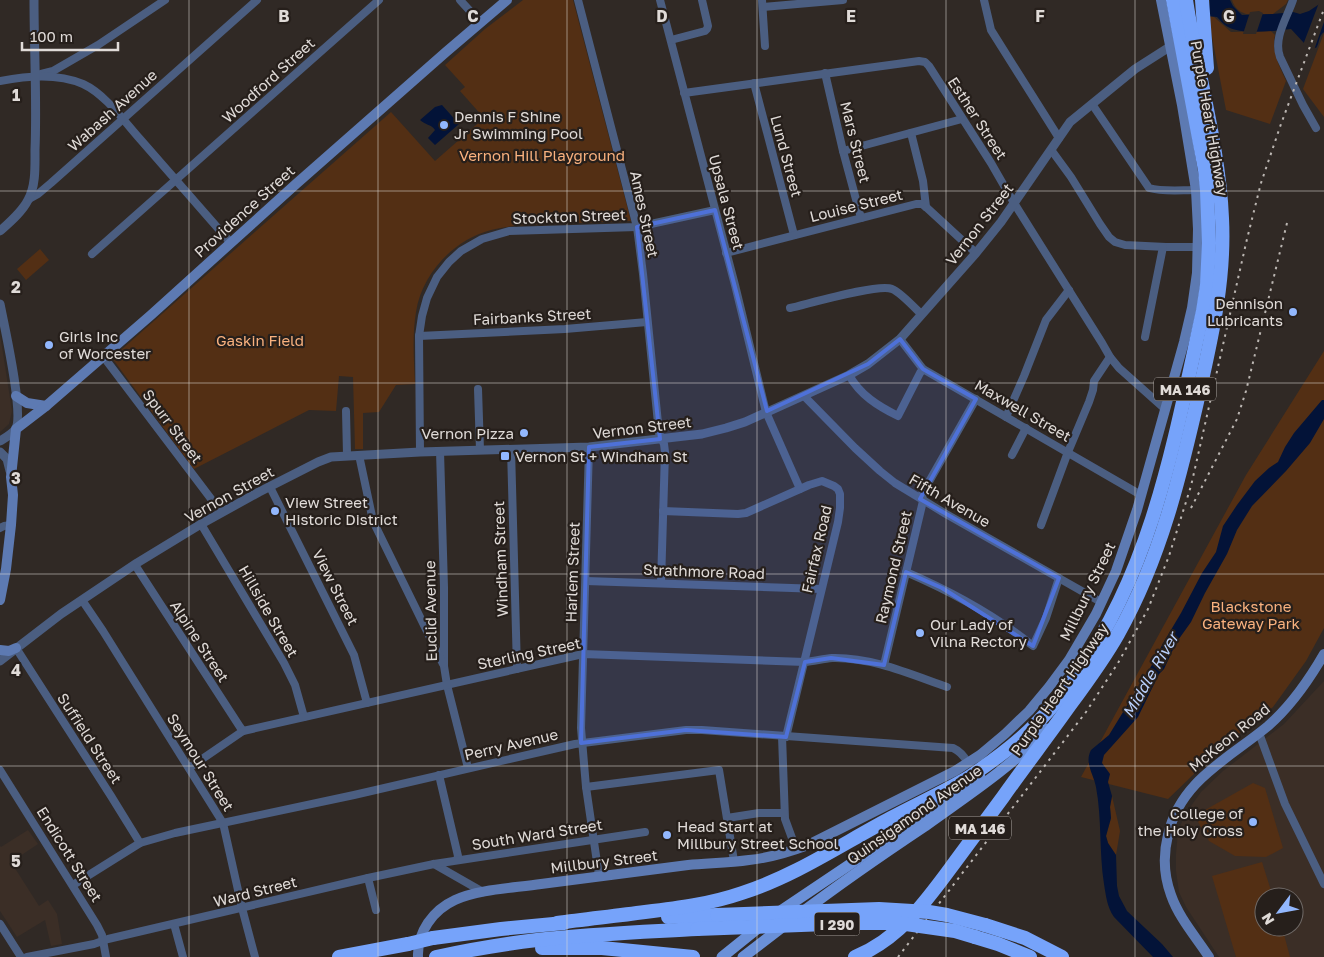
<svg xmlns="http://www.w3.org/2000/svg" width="1324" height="957" font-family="'Golos Text',sans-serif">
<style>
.built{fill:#3b2e26;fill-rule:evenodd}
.green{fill:#532f14}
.water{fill:#031338}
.pier{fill:#302925}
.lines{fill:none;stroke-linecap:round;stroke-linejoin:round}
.minor{stroke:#4b5e81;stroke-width:8}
.tertiary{stroke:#4b5e81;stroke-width:9}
.secondary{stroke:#5d7ab2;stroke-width:10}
.primary{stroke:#6a90d8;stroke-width:11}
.motorway{stroke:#76a3fa;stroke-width:14}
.rail{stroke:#bbb6b2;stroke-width:2;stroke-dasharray:2.5 5;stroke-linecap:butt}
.motorway-bridge{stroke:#76a3fa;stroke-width:14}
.marked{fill:#4e71d8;fill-opacity:0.2;stroke:#4e71d8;stroke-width:4;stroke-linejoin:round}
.grid{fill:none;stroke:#e0dbd8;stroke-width:1;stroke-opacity:0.55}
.poi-dot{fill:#92b7fd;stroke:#261f1b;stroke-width:2}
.labels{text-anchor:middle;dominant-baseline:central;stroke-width:4.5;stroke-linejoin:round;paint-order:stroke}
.shield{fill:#261f1b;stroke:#a8a39f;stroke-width:1}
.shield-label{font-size:14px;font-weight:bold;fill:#e0dbd8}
.street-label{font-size:15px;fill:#e0dbd8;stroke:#261f1b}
.poi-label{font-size:15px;fill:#e0dbd8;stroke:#261f1b;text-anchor:start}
.park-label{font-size:15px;fill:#f9b17e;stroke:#261f1b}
.water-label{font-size:16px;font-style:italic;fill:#b8cffa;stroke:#261f1b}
.grid-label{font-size:16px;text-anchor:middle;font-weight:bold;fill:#e0dbd8;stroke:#261f1b;stroke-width:4.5;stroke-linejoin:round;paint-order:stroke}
</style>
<rect width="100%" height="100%" fill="#302925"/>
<g class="built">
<path d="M0 334 12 411 9 424 0 432Z"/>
<path d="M1324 681V957H1219L1186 907 1179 892 1176 871V854L1178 831 1186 813 1201 792 1223 771 1284 724ZM1264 897H1294V927H1264Z"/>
<path d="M28 830 38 844 11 862 39 906 48 900 57 914 62 944 51 946 45 920 17 937 0 911V846L1 847Z"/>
</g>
<g class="green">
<path d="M523 0H573L631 221C603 222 575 223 547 224 529 225 509 225 491 230 453 240 422 274 416 312 412 336 414 361 415 384L396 385 379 412 363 413V449H355L353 377 339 376 336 411 309 410 194 469 112 358 391 112 435 161 484 118 460 91 465 87 445 65 485 29Z"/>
<path d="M1232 0H1288L1286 4 1273 14H1246C1239 12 1234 7 1232 0Z"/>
<path d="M1208 16 1214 17 1231 32 1271 31 1275 35C1271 52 1280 67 1286 81L1270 124 1226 110Z"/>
<path d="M1324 33V117L1303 89Z"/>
<path d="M40 249 49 260 26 280 17 269Z"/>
<path d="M1324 351V628L1306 661 1273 707 1221 748 1168 799 1081 777 1246 475Z"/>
<path d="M1253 783 1265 788 1283 848 1266 857 1235 856 1209 841 1198 822 1205 810Z"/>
<path d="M1112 796 1120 831 1116 855 1108 843 1106 836 1111 818 1110 807Z"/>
<path d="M1262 862 1273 897H1264V927H1282L1290 957H1236L1212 876Z"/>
</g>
<g class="water">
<path d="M1210 0H1230L1233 6 1242 15 1273 14 1293 12 1300 14 1309 11 1321 3 1324 4V32C1318 36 1320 43 1316 48L1304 43 1291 29C1274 31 1242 35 1228 27 1224 25 1220 20 1217 17L1208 16Z"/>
<path d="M442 105 459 124 435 145 428 138 435 130C431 124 425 125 420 120L435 107Z"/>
<path d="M1322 400H1324V419L1310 443 1286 471 1252 506 1237 530 1227 554 1205 593 1191 622 1176 643 1164 669 1159 674 1138 717 1104 755 1102 763 1110 774 1108 782 1112 796 1110 807 1111 818 1106 836 1108 843 1116 855 1117 886 1119 896 1127 911 1162 944 1173 957H1153L1114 917C1107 907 1106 896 1104 884 1099 852 1102 819 1096 787 1094 775 1084 763 1091 750L1109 735 1158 655 1162 645 1181 613 1202 573 1216 552 1223 526 1237 505 1255 481 1269 468 1278 462 1285 447 1294 433Z"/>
</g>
<g class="pier">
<path d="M1320 0 1324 2V22L1314 50 1303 45Z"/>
<path d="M1259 11 1263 13 1256 34H1243L1250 12Z"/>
</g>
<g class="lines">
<g class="minor">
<path d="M460 0 480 22"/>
<path d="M578 0 637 227 643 274 659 433 664 444 665 452 661 583"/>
<path d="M660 0 735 285 766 412 800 489"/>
<path d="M762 0 765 46"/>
<path d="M984 0 991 30 1059 138"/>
<path d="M1293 0C1287 18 1273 38 1280 57L1303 105 1316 128"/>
<path d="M763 7 843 0"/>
<path d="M671 40 705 31 707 29 708 26 702 0"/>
<path d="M825 73 843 151 861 218"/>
<path d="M41 74 53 71 98 45 165 0"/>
<path d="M0 81C27 76 57 73 83 84 105 94 124 121 140 139 170 173 200 208 230 242"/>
<path d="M754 83 794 235"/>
<path d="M684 93 919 61 925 62 929 66 991 163 1014 203 1102 343 1110 357 1119 368 1165 409"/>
<path d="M1092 104 1149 188C1163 192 1180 190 1196 190"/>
<path d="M911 133 923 181 926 207"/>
<path d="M843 151 962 119"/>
<path d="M1052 151 1071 177 1100 224 1109 237 1115 242 1125 245 1166 247H1198"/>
<path d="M29 199 38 194 51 183 257 0"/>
<path d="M726 253 916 204H922L926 207 976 253"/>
<path d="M92 254 379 0"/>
<path d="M790 308C808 304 879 283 892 289 900 292 914 307 921 314"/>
<path d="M419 336 565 329 647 322"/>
<path d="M1145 337 1163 247"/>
<path d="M900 339 923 369 1141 495"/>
<path d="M103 356 221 512"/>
<path d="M849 375C860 395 878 406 898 416L920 373 923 369"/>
<path d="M478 389 480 450"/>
<path d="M804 396 855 448 880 471 895 483 946 514 1101 602"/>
<path d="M346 411 347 455"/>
<path d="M1006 417 1024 376 1046 320 1069 290"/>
<path d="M589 447 581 728 586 787 599 876"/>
<path d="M511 449 517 669"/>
<path d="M440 451 444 587V666L447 685 468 768"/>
<path d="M420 452 419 336 422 316 427 298 437 277 449 262 461 251 482 239 509 231 637 227 715 210"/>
<path d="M359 455 373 521 443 664"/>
<path d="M1012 455 1026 428"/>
<path d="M270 487 354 655 367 703"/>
<path d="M663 511 738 514 746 513 809 485 822 481 834 486 838 489 840 494V508L838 522 786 737"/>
<path d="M201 524 284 663 295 685 304 717"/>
<path d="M1041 525 1068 452 1089 402 1093 390 1094 381 1110 357"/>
<path d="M0 528 4 526 11 525"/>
<path d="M135 565 240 727 243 731"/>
<path d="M906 572C950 591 996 616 1033 646L1046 618 1059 578"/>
<path d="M586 581 821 589"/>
<path d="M82 600 103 631 223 823 242 908 255 957"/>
<path d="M16 648 111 796 140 843"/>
<path d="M884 665 923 501 922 494 976 399"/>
<path d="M1259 733 1285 804 1324 884"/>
<path d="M782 736 785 819 796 849"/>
<path d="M189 768 243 731 583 654 805 662C814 661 823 659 832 658 872 657 910 674 947 687"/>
<path d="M0 770 97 925 102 935 106 957"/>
<path d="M439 775 458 856 457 860"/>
<path d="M586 787 719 770 734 861"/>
<path d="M727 818 759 813H784"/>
<path d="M434 864 483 892"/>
<path d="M368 878 376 910"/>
<path d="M73 885 140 843 175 833 354 795 575 744 686 730H702L953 748C960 751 964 756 968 763"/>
<path d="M0 924 21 957"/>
<path d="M174 924 183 957"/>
<path d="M27 957 94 944 108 939 368 878 434 864 645 832"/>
</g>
<g class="tertiary">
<path d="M0 231C10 222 22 212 28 200 36 186 35 166 35 150 37 100 34 50 34 0"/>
<path d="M0 304C4 324 25 417 15 430 12 434 5 438 0 441"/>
<path d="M0 452 7 459 10 471"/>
<path d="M0 661 61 614 137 563 201 524 259 492 318 462 331 457 420 452 589 447 702 434 726 428 745 422 849 375 868 364 900 339 976 253 1001 222 1070 122 1135 69 1171 46"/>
</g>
<g class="secondary">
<path d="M16 396 27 403 46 406"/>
<path d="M0 600 6 569 11 525 13 495 11 477 16 429 46 406 151 315 296 184 446 52 507 0"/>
<path d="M0 650 9 651 16 648"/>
<path d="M418 957C417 932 433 910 455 900 478 889 515 888 541 884 590 878 639 871 688 865 709 863 729 863 749 860 769 858 789 852 808 845L955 771 980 755 1005 734 1029 711 1049 687 1069 660 1096 614 1116 571 1137 510 1184 342 1192 308 1197 273 1198 229 1196 190 1182 105 1161 0"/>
<path d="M1209 957C1196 937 1179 918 1171 895 1164 876 1163 855 1168 835 1180 781 1228 759 1268 726 1291 706 1309 680 1324 654"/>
</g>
<g class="primary">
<path d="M776 914 980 777"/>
<path d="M800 914C841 883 883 854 925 826 968 795 1010 768 1047 729"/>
<path d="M722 957 763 924"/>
<path d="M743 957 785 925"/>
</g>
<g class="motorway">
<path d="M1202 0 1207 68"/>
<path d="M668 917 717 915"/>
<path d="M557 923C586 919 616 916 645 912 678 908 710 904 742 893 795 876 842 844 891 818 917 804 944 792 969 777 987 765 1005 752 1021 738 1043 719 1062 696 1079 671 1154 564 1175 436 1203 311L1207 285 1209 243 1207 190 1205 170 1173 0"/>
<path d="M985 925 1025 938 1062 957"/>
<path d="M975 937 998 944 1030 957"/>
<path d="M433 938 501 929 564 923"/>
<path d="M542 948H602L693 957"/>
<path d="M339 957 408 944"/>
<path d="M436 957C469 950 503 944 537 940 590 934 644 932 697 929"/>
<path d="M855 957C900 939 927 900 955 862 971 840 987 819 1003 797 1025 766 1048 736 1070 705 1087 682 1104 659 1118 634 1161 558 1181 473 1200 389 1213 331 1225 277 1222 218 1219 146 1197 72 1186 0"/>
</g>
<g class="rail">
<path d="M1191 508 1237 419 1246 391 1287 223"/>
<path d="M898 957 1086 712 1118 663 1148 609 1169 556 1191 486 1247 239 1261 183 1281 124 1324 9"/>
</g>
<g class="motorway-bridge">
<path d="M717 915 879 909 929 912 947 915 985 925"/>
<path d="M697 929 853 923H899L955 931 975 937"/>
<path d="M408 944 433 938"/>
</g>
</g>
<path class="marked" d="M715 210 767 411 868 364 900 339 923 369 976 399 920 499 1059 578 1033 646 942 588 906 572 884 665 831 658 805 662 786 737 686 730 581 743 589 447 660 439 637 227Z"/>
<path class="grid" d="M189 0V957M378 0V957M567 0V957M757 0V957M946 0V957M1135 0V957M0 191H1324M0 383H1324M0 574H1324M0 766H1324"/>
<g class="poi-dot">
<circle cx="444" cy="125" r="5"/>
<circle cx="1293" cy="312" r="5"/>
<circle cx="49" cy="345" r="5"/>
<circle cx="524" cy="433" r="5"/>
<rect x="500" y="451" width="10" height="10" rx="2.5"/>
<circle cx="275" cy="511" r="5"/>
<circle cx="920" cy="633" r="5"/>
<circle cx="1253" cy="822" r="5"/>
<circle cx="667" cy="835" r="5"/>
</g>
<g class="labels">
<g class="shield">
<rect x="1154" y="377.5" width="62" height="23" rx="4"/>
<rect x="949" y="816.5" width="62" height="23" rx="4"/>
<rect x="814.5" y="912.5" width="45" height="23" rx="4"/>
</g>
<g class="shield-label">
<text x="1185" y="389">MA 146</text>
<text x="980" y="828">MA 146</text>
<text x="837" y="924">I 290</text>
</g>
<g class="street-label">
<text transform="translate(268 80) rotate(-42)">Woodford Street</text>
<text transform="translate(112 110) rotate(-42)">Wabash Avenue</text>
<text transform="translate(978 118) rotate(57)">Esther Street</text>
<text transform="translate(1210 118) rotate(80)">Purple Heart Highway</text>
<text transform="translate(856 142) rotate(76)">Mars Street</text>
<text transform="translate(787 156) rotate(75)">Lund Street</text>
<text transform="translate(727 202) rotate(75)">Upsala Street</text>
<text transform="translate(856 205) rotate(-14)">Louise Street</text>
<text transform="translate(244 211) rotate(-42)">Providence Street</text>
<text transform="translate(645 214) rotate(78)">Ames Street</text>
<text transform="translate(569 216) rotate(-2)">Stockton Street</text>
<text transform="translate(979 224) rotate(-52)">Vernon Street</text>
<text transform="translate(532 316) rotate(-3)">Fairbanks Street</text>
<text transform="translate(1023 410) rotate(30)">Maxwell Street</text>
<text transform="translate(173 426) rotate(53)">Spurr Street</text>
<text transform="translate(642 427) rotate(-7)">Vernon Street</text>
<text transform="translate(229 494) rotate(-29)">Vernon Street</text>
<text transform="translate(950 500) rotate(30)">Fifth Avenue</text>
<text transform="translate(816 549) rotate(-77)">Fairfax Road</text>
<text transform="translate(500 559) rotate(-92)">Windham Street</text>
<text transform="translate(893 567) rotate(-77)">Raymond Street</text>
<text transform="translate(704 571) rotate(2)">Strathmore Road</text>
<text transform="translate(572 572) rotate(-88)">Harlem Street</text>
<text transform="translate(336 587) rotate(63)">View Street</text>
<text transform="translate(1087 591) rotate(-64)">Millbury Street</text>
<text transform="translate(269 611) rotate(60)">Hillside Street</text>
<text transform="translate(430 611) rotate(-91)">Euclid Avenue</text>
<text transform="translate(200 641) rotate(57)">Alpine Street</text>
<text transform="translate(529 653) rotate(-12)">Sterling Street</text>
<text transform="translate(1059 689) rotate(-55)">Purple Heart Highway</text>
<text transform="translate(1229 737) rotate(-39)">McKeon Road</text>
<text transform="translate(90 738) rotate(57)">Suffield Street</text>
<text transform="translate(511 744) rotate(-13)">Perry Avenue</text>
<text transform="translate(201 762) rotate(58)">Seymour Street</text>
<text transform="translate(914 814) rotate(-35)">Quinsigamond Avenue</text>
<text transform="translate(537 834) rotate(-9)">South Ward Street</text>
<text transform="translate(70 854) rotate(58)">Endicott Street</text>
<text transform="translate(604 861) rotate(-7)">Millbury Street</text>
<text transform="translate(255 891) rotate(-14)">Ward Street</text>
</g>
<g class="poi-label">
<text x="454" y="116">Dennis F Shine<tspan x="454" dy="17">Jr Swimming Pool</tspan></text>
<text x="1283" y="303" text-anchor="end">Dennison<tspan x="1283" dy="17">Lubricants</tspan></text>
<text x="59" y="336">Girls Inc<tspan x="59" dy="17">of Worcester</tspan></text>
<text x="514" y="433" text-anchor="end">Vernon Pizza</text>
<text x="515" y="456">Vernon St + Windham St</text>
<text x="285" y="502">View Street<tspan x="285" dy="17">Historic District</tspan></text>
<text x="930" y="624">Our Lady of<tspan x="930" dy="17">Vilna Rectory</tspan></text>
<text x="1243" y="813" text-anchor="end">College of<tspan x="1243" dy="17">the Holy Cross</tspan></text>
<text x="677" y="826">Head Start at<tspan x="677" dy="17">Millbury Street School</tspan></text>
</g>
<g class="park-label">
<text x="542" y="155">Vernon Hill Playground</text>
<text x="260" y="340">Gaskin Field</text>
<text x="1251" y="606">Blackstone<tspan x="1251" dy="17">Gateway Park</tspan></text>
</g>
<g class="water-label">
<text transform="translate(1150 675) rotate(-60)">Middle River</text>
</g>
</g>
<g class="grid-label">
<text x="284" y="22">B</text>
<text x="473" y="22">C</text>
<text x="662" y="22">D</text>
<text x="851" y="22">E</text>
<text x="1040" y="22">F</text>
<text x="1229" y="22">G</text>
<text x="16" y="101">1</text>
<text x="16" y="293">2</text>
<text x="16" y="484">3</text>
<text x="16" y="676">4</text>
<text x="16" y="867">5</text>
</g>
<g transform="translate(1279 912) rotate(238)"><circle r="24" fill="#261f1b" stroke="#706a67"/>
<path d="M0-4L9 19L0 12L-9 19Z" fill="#92b7fd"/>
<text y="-8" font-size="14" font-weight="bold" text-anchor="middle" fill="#e0dbd8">N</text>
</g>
<path d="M22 42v8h96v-8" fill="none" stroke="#e0dbd8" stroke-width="2.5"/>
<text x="30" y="42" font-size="15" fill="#e0dbd8" stroke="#261f1b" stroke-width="4" paint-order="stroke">100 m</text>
</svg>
